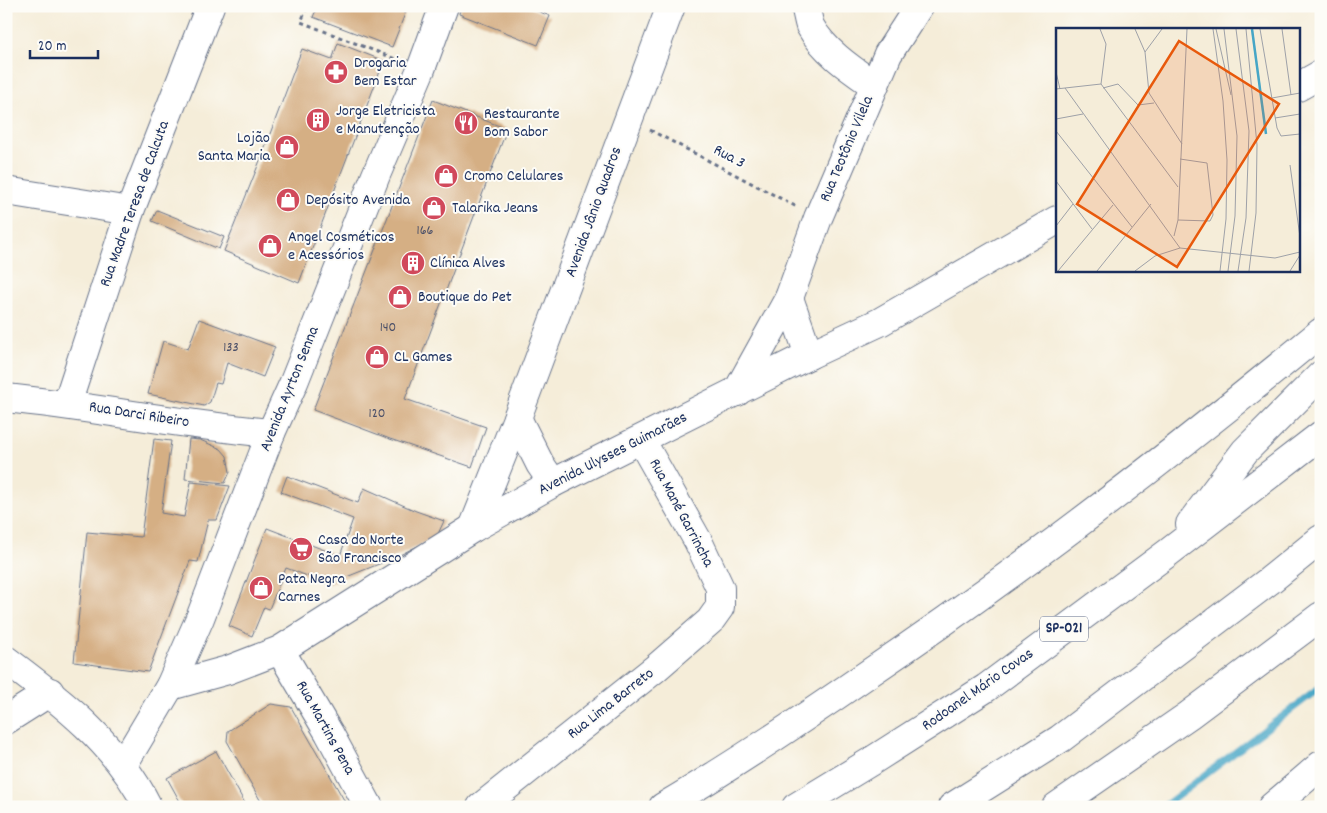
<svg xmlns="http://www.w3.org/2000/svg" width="1327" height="813" font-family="Dekko,sans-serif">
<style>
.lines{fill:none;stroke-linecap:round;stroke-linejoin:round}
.stream{stroke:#46a6c6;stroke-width:7}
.building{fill:#d5af84}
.minor-casing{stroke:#677289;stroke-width:30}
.major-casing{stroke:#677289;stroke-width:30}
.highway-casing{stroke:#677289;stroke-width:30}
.path{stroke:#677289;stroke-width:3;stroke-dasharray:4 4;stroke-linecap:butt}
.minor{stroke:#fff;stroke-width:28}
.major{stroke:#fff;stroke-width:28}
.highway{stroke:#fff;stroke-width:28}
.labels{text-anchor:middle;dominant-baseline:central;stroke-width:4;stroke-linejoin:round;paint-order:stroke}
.number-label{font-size:14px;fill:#4a4f68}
.shield{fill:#fdfcf7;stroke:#5f6c8c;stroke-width:1}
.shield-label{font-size:15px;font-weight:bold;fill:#1b2f5e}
.poi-label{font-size:16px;fill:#1b2f5e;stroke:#fdfcf7;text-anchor:start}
.street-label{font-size:16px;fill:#1b2f5e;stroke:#fdfcf7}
.inset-river{fill:none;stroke:#46a6c6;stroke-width:2.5}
.inset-road{fill:none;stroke:#9ea1a8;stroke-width:1}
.view{fill:#e8590c;fill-opacity:0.15;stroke:#e8590c;stroke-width:2.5}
.inset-edge{fill:none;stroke:#1b2f5e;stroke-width:2.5}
</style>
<rect width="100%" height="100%" fill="#fdfcf7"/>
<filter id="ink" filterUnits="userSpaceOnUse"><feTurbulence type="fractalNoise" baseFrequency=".02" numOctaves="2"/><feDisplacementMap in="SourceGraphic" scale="10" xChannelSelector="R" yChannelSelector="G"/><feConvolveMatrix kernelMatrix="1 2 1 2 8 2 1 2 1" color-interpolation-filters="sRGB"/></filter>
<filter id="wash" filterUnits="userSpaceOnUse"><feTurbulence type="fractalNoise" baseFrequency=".0096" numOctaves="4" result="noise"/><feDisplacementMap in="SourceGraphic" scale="20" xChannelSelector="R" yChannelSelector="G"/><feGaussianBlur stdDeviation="1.12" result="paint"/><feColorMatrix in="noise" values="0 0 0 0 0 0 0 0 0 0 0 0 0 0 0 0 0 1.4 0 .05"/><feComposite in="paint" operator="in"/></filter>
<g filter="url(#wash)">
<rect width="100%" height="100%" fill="#f5edd9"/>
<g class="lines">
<path class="stream" d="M1163 807 1321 687"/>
</g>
<g id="blocks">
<g class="building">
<path d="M318 6H408L392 47 313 17Z"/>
<path d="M461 6H525L550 16 538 45 459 14Z"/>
<path d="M338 43 384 61 299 283 224 251 259 163 302 49 332 60Z"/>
<path d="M433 100 507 129 405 399 486 427 472 467 390 439 313 410Z"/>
<path d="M157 210 224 237 219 249 152 221Z"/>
<path d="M199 319 275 347 263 377 227 363 221 384 216 383 210 402 204 406 148 394 163 341 188 349Z"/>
<path d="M154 439 171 441 161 513 184 517 191 482 230 486 217 520H208L198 562 190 561 148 672 74 662 87 532 141 537Z"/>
<path d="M189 439 200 440 221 449 227 456 230 472 225 483 185 479Z"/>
<path d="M287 476 358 503 364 488 416 511 444 521 437 536 394 558 329 584 286 568 269 609 264 607 252 636 229 626 267 528 340 556 353 519 281 492Z"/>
<path d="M271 704 291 707 348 807H264L227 741 228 731Z"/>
<path d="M216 751 247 807H183L167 778Z"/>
</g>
</g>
</g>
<g filter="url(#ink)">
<use href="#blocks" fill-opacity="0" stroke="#677289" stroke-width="1"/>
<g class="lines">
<g class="minor-casing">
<g id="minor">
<path d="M805 6C807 12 808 20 810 26 824 51 851 69 874 85"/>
<path d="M1298 87 1321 74"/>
<path d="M6 191 130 211"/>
<path d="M789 298 809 355"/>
<path d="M737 392 789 298 818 218 888 54 919 6"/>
<path d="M6 398C95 407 182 425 271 433"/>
<path d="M67 404 130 211 210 6"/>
<path d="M517 418 540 464 553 483"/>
<path d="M473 528 517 418 671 6"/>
<path d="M280 650 329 733 369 807"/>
<path d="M170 686 228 670 280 650 473 528 553 483 809 355 880 322 1057 220"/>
<path d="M6 720 50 692"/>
<path d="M123 765 170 686 200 618 271 433 294 382 376 175 421 69 444 6"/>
<path d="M481 807 656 668 710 621 720 607V588L698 541 641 440"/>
<path d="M1272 807 1321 765"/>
</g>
</g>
<g class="major-casing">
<g id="major">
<path d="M6 660C61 701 117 744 148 807"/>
<path d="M663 807C731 767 797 723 862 678 1021 571 1173 454 1321 332"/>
<path d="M1056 807 1189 715 1321 616"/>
</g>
</g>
<g class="highway-casing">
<g id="highway">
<path d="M1190 524 1245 451 1321 375"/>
<path d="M796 807 870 762 986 688 1169 552 1321 435"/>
<path d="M952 807 1060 739 1269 581 1321 539"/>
</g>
</g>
<g class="path">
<path d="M296 6 306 10 301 22 398 60"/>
<path d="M650 130 797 207"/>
</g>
<use href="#minor" class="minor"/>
<use href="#major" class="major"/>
<use href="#highway" class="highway"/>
</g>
</g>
<defs>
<g id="pharmacy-disc" transform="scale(1.25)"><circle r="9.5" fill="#d1495b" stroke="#fdfcf7"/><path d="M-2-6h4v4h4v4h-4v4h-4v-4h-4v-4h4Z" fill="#fff"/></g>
<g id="building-disc" transform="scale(1.25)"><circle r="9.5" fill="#d1495b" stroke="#fdfcf7"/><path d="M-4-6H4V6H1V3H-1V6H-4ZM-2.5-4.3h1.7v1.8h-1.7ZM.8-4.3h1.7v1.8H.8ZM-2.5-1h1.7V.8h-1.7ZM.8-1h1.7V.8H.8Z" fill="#fff"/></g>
<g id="restaurant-disc" transform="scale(1.25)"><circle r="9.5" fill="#d1495b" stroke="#fdfcf7"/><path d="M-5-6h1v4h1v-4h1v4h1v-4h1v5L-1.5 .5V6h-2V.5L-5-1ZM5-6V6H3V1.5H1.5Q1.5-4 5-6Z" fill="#fff"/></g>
<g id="shop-disc" transform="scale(1.25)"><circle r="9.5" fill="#d1495b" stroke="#fdfcf7"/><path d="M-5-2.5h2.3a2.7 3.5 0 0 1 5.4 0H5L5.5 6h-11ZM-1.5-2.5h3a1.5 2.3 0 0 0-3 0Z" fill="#fff"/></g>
<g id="supermarket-disc" transform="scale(1.25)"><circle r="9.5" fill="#d1495b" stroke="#fdfcf7"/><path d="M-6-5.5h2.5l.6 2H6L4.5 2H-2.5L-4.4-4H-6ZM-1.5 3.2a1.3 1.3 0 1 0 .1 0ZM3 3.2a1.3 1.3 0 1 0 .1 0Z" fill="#fff"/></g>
</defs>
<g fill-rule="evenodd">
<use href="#pharmacy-disc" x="336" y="72"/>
<use href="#building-disc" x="318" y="120"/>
<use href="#restaurant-disc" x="466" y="123"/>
<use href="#shop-disc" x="287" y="147"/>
<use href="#shop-disc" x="446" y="176"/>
<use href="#shop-disc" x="288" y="200"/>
<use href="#shop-disc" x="434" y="208"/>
<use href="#shop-disc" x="270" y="246"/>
<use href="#building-disc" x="413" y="263"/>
<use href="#shop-disc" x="400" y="297"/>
<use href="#shop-disc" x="377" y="357"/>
<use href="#supermarket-disc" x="301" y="549"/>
<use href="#shop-disc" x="261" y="588"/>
</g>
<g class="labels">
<g class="number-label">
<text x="425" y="231">166</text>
<text x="388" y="328">140</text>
<text x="231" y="348">133</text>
<text x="377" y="414">120</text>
</g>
<rect class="shield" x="1040" y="616.5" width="48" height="25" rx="4"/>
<g class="shield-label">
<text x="1064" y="629">SP-021</text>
</g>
<g class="poi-label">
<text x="354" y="63">Drogaria<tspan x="354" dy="18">Bem Estar</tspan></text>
<text x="336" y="111">Jorge Eletricista<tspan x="336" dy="18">e Manutenção</tspan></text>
<text x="484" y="114">Restaurante<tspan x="484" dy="18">Bom Sabor</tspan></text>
<text x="270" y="138" text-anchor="end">Lojão<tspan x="270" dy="18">Santa Maria</tspan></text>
<text x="464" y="176">Cromo Celulares</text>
<text x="306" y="200">Depósito Avenida</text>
<text x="452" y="208">Talarika Jeans</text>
<text x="288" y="237">Angel Cosméticos<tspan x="288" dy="18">e Acessórios</tspan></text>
<text x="430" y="263">Clínica Alves</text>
<text x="418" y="297">Boutique do Pet</text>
<text x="394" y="357">CL Games</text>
<text x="318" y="540">Casa do Norte<tspan x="318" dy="18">São Francisco</tspan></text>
<text x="278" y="579">Pata Negra<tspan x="278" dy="18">Carnes</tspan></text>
</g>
<g class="street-label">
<text transform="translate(847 149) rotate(-67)">Rua Teotônio Vilela</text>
<text transform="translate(729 157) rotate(28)">Rua 3</text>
<text transform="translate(135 204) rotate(-70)">Rua Madre Teresa de Calcuta</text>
<text transform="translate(594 212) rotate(-70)">Avenida Jânio Quadros</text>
<text transform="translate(290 389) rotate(-68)">Avenida Ayrton Senna</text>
<text transform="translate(139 415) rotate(9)">Rua Darci Ribeiro</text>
<text transform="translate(613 454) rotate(-27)">Avenida Ulysses Guimarães</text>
<text transform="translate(681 513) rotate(62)">Rua Mané Garrincha</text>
<text transform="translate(978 690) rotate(-35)">Rodoanel Mário Covas</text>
<text transform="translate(611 704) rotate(-38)">Rua Lima Barreto</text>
<text transform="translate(325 728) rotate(61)">Rua Martins Pena</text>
</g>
</g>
<g transform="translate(1056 28)">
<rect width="244" height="244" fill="#f5edd9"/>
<path class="inset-river" d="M196 1 210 106"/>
<path class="inset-road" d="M44 1 50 16 45 56M79 1 89 24 93 65 126 116M157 1 167 73 171 132 170 191 164 243M160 1 175 67M168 1 181 108 179 188 172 243M180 1 193 103 190 190 182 243M190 1 201 117 200 185 193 243M204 1 221 100 225 108 244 106M226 1 235 67M89 24 106 1M0 44 4 61M45 56 122 159M9 60 124 220M47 60 62 56 82 77 98 75M0 61 45 56M216 70 244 65M219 90 244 86M0 91 27 86M0 103 76 199M234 137 244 209M0 153 36 201M122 192 154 193 157 187 151 135 124 131M0 198 17 176M118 208 122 192 131 1M2 243 57 177M41 243 95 176M79 243 99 228 124 220 219 230 244 224M234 243 244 227"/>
<path class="view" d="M123 13 223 76 121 239 21 176Z"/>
<rect width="244" height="244" class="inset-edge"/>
</g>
<rect width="1327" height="813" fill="none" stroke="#fdfcf7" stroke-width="25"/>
<path d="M30 50v8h68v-8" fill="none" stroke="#1b2f5e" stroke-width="2.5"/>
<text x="38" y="50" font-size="15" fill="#1b2f5e" stroke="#fdfcf7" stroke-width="4" paint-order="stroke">20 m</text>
</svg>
